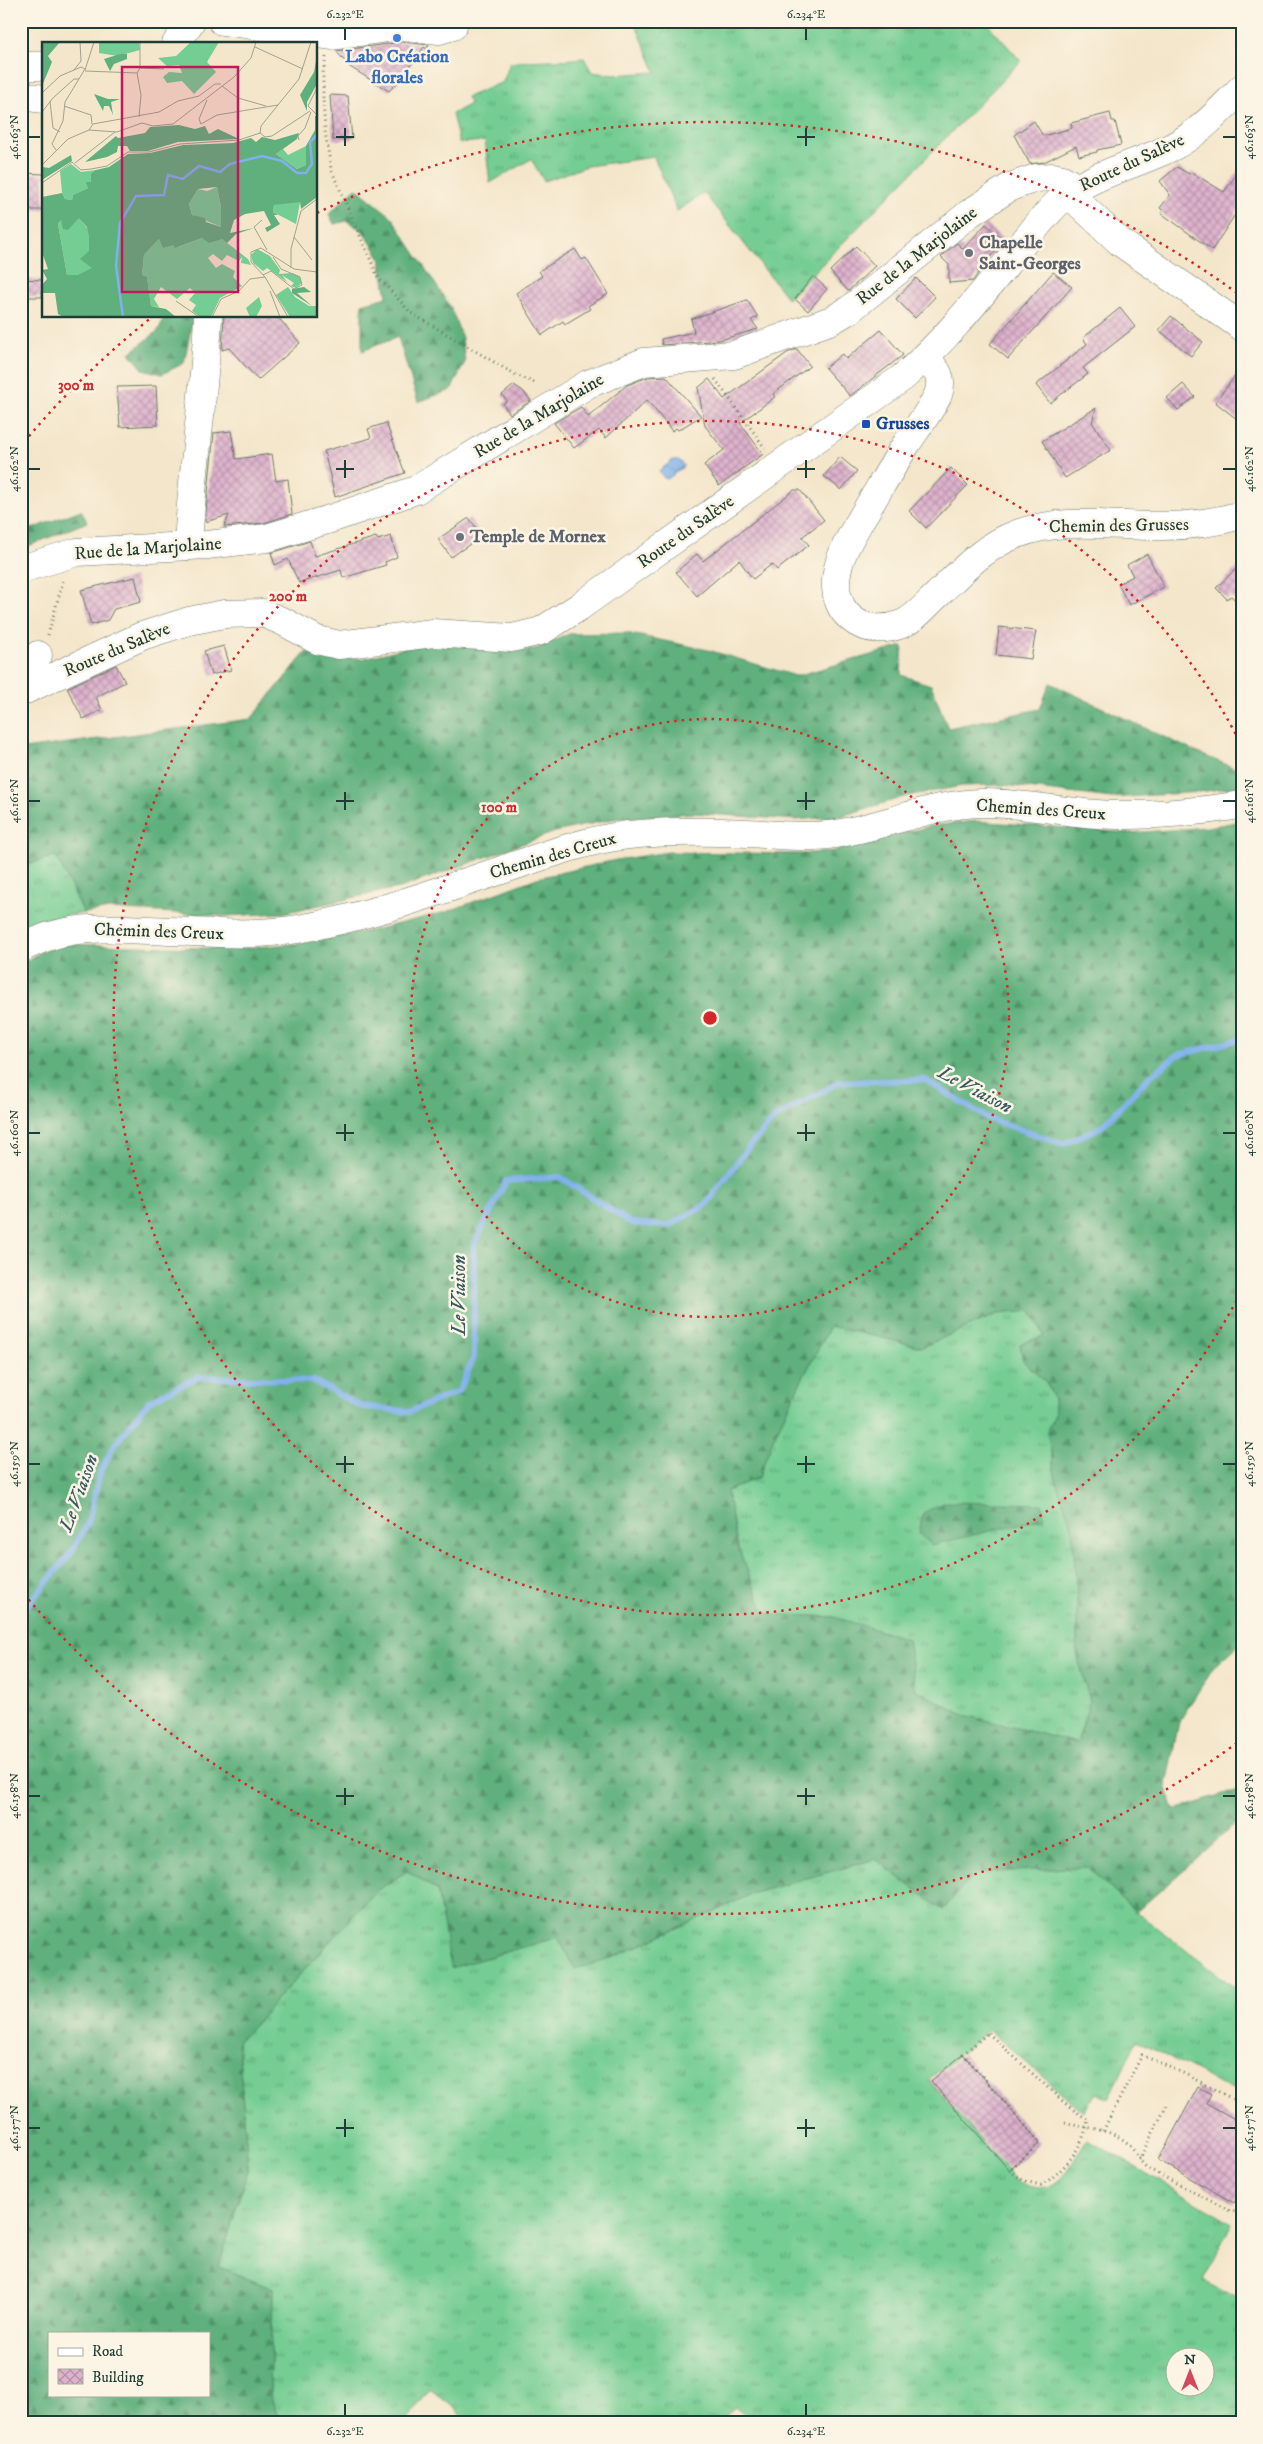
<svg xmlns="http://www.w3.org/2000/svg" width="1263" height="2444" font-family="'IM FELL DW Pica',serif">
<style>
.grass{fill:url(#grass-tufts);stroke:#4a8564;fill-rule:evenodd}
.forest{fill:url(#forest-firs);stroke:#3f7658;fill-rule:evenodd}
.water{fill:url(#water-waves);stroke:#507790}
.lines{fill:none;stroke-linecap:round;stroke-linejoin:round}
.stream{stroke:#80b1ec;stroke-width:6}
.building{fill:url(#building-cross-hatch)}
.minor-casing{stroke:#6a7869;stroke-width:29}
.major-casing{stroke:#6a7869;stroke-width:29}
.path{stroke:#6a7869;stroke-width:3;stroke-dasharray:1 4;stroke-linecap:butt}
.minor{stroke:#fff;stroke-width:28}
.major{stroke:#fff;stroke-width:28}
.ticks{fill:none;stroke:#1f3d34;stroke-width:2}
.ring{fill:none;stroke:#d62828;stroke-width:2.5;stroke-dasharray:2.5 5}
.shop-dot{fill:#3f7fe0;stroke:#fcf5e5;stroke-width:2}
.worship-dot{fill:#6b7280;stroke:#fcf5e5;stroke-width:2}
.transit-dot{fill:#1a4fb4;stroke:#fcf5e5;stroke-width:2}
.labels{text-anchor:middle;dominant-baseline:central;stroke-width:5;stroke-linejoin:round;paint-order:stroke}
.shop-label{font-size:18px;font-weight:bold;fill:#366cbe;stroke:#fcf5e5}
.street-label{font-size:18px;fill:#1f3d34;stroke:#fcf5e5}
.worship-label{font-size:18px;font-weight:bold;fill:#5b616d;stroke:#fcf5e5;text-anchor:start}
.transit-label{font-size:18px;font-weight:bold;fill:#164399;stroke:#fcf5e5;text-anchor:start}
.water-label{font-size:19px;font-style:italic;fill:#375a62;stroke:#fcf5e5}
.inset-river{fill:none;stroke:#80b1ec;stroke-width:2.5}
.inset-road{fill:none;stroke:#9fa28f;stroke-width:1}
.view{fill:#c2185b;fill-opacity:0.15;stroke:#c2185b;stroke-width:2.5}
.inset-edge{fill:none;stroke:#1f3d34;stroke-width:2.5}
.centre{fill:#d62828;stroke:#fcf5e5;stroke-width:2.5}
.ring-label{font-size:15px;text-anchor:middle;font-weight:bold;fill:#d62828;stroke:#fcf5e5;stroke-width:5;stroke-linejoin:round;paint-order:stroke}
.neatline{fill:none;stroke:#1f3d34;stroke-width:2}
.ticks-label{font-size:12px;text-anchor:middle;fill:#1f3d34}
</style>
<defs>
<pattern id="grass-tufts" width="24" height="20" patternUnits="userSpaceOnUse" patternTransform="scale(1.25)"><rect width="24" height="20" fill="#74cd93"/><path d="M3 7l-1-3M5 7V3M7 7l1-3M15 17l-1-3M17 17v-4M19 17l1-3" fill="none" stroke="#5fa879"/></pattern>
<pattern id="forest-firs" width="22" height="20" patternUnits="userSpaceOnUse" patternTransform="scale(1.25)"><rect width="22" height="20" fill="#5fb07d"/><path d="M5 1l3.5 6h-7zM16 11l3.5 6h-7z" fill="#4e9067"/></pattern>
<pattern id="water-waves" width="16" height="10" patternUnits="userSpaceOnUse" patternTransform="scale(1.25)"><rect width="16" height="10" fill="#80b1ec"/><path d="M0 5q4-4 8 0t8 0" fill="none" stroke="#6891c0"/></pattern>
<pattern id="building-cross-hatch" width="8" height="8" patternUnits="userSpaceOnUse" patternTransform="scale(1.25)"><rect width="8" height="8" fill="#deb2cd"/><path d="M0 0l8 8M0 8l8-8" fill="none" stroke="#b392a7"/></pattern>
</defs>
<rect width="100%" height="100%" fill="#fcf5e5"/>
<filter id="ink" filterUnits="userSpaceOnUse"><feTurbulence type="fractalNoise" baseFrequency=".02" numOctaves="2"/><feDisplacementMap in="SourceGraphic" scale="10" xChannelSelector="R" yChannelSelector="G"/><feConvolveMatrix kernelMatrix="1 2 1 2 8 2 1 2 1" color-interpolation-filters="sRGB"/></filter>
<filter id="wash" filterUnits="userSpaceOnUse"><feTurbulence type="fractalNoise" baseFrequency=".0096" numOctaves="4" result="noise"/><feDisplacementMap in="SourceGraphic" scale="20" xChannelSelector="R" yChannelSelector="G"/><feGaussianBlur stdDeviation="1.12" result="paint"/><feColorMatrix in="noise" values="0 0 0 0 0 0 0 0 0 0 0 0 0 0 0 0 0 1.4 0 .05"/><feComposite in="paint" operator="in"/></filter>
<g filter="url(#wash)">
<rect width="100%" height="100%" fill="#f4e6cb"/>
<g class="grass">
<path d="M634 21H985L1021 61 788 299 704 193 677 211 654 157 587 166 544 181 531 159 490 183 485 141 459 143 452 114 470 104 467 97 503 82 510 63C535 59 559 61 584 58L592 72 614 75 656 72Z"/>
<path d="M56 856 84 913 61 916 21 930V866Z"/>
<path d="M1031 1311 1044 1336 1020 1344 1023 1361 1046 1382 1054 1399 1055 1415 1047 1430 1056 1481 1072 1527 1077 1595V1654L1090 1701 1077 1743 964 1715 916 1690 834 1617 765 1614 737 1545 727 1491 759 1477C776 1424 805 1375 830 1326L922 1347 997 1314Z"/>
<path d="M875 1859 943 1910 973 1873 1087 1867 1136 1912 1242 1993V2095L1137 2040 1109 2099 1096 2093 1083 2112 989 2030 929 2080 1014 2179C1056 2204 1067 2170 1087 2139L1232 2223 1202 2281 1242 2300V2423H754L735 2407 717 2423H473L430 2389 405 2423H280L270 2395 273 2289 219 2267 248 2167 238 2042 376 1891 407 1871 437 1890 452 1967 558 1937 607 1960 754 1893ZM1176 2356H1206V2386H1176Z"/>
</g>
<g class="forest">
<path d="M356 188 391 216 451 308 462 338 465 362 451 390 418 402 398 337 362 351V304L387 297 380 257 363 231 347 221 334 224 329 214Z"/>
<path d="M165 316H191L192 322 184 363 162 374 143 369 130 353 158 331Z"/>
<path d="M81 510 87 522 21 549V533Z"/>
<path d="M626 633 708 650 796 676 903 646 901 675 931 685 948 728 1040 709 1050 683 1198 753 1242 771V786L1199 792 1112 798 1003 785 962 786 907 796 842 816 796 820 693 813 613 819 555 832 403 887 283 913 225 916 109 909 84 913 56 856 21 866V742L23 749 251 719 306 652 361 659 409 647 441 644 511 652 535 649 569 634Z"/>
<path d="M976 821 1130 833 1208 827 1242 821V1642L1213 1668 1179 1722 1166 1785 1174 1810 1242 1789V1818L1136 1912 1087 1867 974 1873 943 1910 875 1859 754 1893 607 1960 575 1969 558 1937 451 1968 437 1890 407 1871 376 1891 238 2042 248 2167 219 2267 273 2289 270 2395 280 2423H21V964L40 952 69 944 233 949 303 943 374 930 446 912 537 878 616 860 668 852 800 854 834 851 931 826ZM1031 1311 1044 1336 1020 1344 1023 1361 1046 1382 1054 1399 1055 1415 1047 1430 1056 1481 1072 1527 1077 1595V1654L1090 1701 1077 1743 964 1715 916 1690 908 1639 834 1617 765 1614 737 1545 727 1491 759 1477C776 1424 805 1375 830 1326L922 1347 997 1314ZM49 2333H209V2395H49Z"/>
<path d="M946 1502 1042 1504 1044 1518 932 1545 919 1534 923 1513Z"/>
</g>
<path class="water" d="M673 460H679L684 466 669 478H664L659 471Z"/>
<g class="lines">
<path class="stream" d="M21 1613 71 1553 88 1523 100 1473 113 1447 149 1401 198 1377 314 1381 360 1406 409 1412 459 1391 474 1357V1245L506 1181 560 1177 631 1223 668 1226 706 1205 746 1150 775 1118 839 1082 925 1080 989 1119 1063 1144 1101 1127 1149 1077 1178 1055 1242 1039"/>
</g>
<g id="blocks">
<g class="building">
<path d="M402 42 429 45 427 49 424 47 406 71 408 72 389 91 350 67 336 51Z"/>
<path d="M330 95 348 96 352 139 333 140Z"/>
<path d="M1110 113 1112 121H1115L1121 145 1097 150V152L1079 156 1076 146 1044 162 1030 164 1014 135 1034 121 1043 136 1072 128 1071 123Z"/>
<path d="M1242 166V204L1212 250 1161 213 1163 210 1160 208 1170 195 1160 181 1177 167 1189 174 1191 172 1224 192Z"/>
<path d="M21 173 44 174V210H21Z"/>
<path d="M986 224 1005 241 977 271 979 272 973 281 949 283V265L941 257 957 243 963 249Z"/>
<path d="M856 246 875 266 848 291 830 271Z"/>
<path d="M575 249 582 260 586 258 608 294 588 306 590 309 565 324 563 321 542 335 516 293 542 276 539 271Z"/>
<path d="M1053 272 1072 287 1008 359 990 344Z"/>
<path d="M813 276 827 289 808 311 795 299Z"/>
<path d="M916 278 935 297 915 318 896 299Z"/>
<path d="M21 279 42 280V297H21Z"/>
<path d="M747 300 758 317 751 320 758 329 720 340 662 345 661 339 694 332 691 319Z"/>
<path d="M1120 308 1135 327 1083 368 1088 374 1050 403 1036 385 1087 344 1083 338Z"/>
<path d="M224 316H277L300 343 258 380 229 348 222 350Z"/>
<path d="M1171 316 1203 342 1191 356 1159 330Z"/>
<path d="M881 330 903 355 850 396 825 368 842 354 846 359Z"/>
<path d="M797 349 810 366 773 394 775 397 740 423 763 454 719 486 704 465 724 450 705 426 698 388 709 379 724 399 787 353Z"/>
<path d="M1242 367V423L1215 402Z"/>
<path d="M666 376 701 416 678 430 676 428 672 431 647 400 606 438 599 430 574 448 554 423 581 407 588 417 627 385 648 377Z"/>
<path d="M1183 384 1195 397 1178 410 1167 398Z"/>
<path d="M514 385 523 391 531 401 510 414 503 404 507 401 502 395Z"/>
<path d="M156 386 158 425 120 427 117 387Z"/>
<path d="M1096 408 1092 422 1111 450 1065 478 1042 441Z"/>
<path d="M386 423 405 473 335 497 324 451 371 438 368 429Z"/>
<path d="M231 431 236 459 272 454 276 481 288 479 292 514 264 523 224 527 229 515 205 522 214 433Z"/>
<path d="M840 457 857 471 841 490 824 476Z"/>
<path d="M951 468 968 485 926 528 909 511Z"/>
<path d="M794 490H800L824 520 802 537 809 545 777 570 772 564 753 579 739 560 697 596 676 572 697 554 703 561Z"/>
<path d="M469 518 482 536 451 557 438 539Z"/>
<path d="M391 536 397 557 385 562 386 565 343 578 341 570 299 583 288 559 275 565 271 553 310 541 315 556 376 537 378 540Z"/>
<path d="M1147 554 1164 587 1129 605 1118 584 1133 576 1127 565Z"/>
<path d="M1242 563V606L1231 596 1227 599 1216 588Z"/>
<path d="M135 577 141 602 114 609 108 620 91 625 81 590Z"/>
<path d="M999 627 1036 631 1031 659 996 655Z"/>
<path d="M224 646 231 670 211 675 204 651Z"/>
<path d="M116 665 125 682 96 697 102 710 83 719 67 688Z"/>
<path d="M963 2054 1040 2143 1009 2170 931 2081Z"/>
<path d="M1198 2087 1211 2094 1206 2103 1242 2123V2189L1234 2203 1158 2160Z"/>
</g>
</g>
</g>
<g filter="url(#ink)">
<use href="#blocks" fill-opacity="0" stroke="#6a7869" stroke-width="1"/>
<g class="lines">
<g class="minor-casing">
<g id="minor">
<path d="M222 21 332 36 402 26 439 30 453 26"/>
<path d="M176 44 191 21"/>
<path d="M21 66H44"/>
<path d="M21 96 44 99"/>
<path d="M1069 194 1120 242 1242 327"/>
<path d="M925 358C937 370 944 377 938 395 929 413 916 429 905 446 891 468 878 491 864 514 855 530 844 546 839 564 833 584 835 606 852 619 865 631 887 630 902 624 916 618 926 605 937 595 962 571 984 546 1017 534 1065 516 1114 527 1163 526 1190 526 1216 522 1242 515"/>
<path d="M188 546C192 469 205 393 208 316"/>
<path d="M21 569 77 552 207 545 267 538 330 519 416 490 588 384 644 362 734 355 832 320 849 310 970 213 1010 187 1036 178 1053 177 1062 179 1078 188"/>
<path d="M21 674 38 655"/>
<path d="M21 948C31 944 40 939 50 936 82 926 116 928 149 930 199 932 249 937 298 929 369 917 435 892 502 870 543 856 585 840 628 835 667 831 708 831 747 833 774 834 801 838 828 835 880 829 928 804 981 803 1027 802 1071 815 1117 815 1159 816 1201 811 1242 805"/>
</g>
</g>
<g class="major-casing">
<path id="major" d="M21 692 142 636 189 621 224 614 263 613 284 622 317 640 339 645 433 633 512 638 541 631 579 607 902 378C944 342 978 299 1012 257 1028 238 1043 215 1062 199 1094 173 1136 165 1172 147 1200 133 1220 110 1242 88"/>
</g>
<g class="path">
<path d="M326 57 323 73V98L325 131 331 169 378 277 411 313 516 375 535 383"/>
<path d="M715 379 765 448"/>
<path d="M48 635 63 581"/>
<path d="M988 2033 1067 2105 1088 2120C1084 2146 1064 2172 1041 2185L1024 2181 1009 2170 1040 2143 963 2054Z"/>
<path d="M1065 2123C1084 2128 1108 2128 1125 2141 1134 2148 1138 2160 1147 2168L1230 2211 1242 2210"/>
<path d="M1103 2131 1142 2055 1185 2074 1242 2104"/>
<path d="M1139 2160 1167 2105"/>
</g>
<use href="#minor" class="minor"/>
<use href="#major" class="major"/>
</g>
</g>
<path class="ticks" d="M345 28V40M806 28V40M345 128V146M806 128V146M28 137H40M336 137H354M797 137H815M1223 137H1236M345 460V478M806 460V478M28 469H40M336 469H354M797 469H815M1223 469H1236M345 792V810M806 792V810M28 801H40M336 801H354M797 801H815M1223 801H1236M345 1124V1141M806 1124V1141M28 1133H40M336 1133H354M797 1133H815M1223 1133H1236M345 1456V1473M806 1456V1473M28 1464H40M336 1464H354M797 1464H815M1223 1464H1236M345 1788V1805M806 1788V1805M28 1796H40M336 1796H354M797 1796H815M1223 1796H1236M345 2119V2137M806 2119V2137M28 2128H40M336 2128H354M797 2128H815M1223 2128H1236M345 2404V2416M806 2404V2416"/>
<g class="ring">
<circle cx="710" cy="1018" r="299"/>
<path d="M1240 1294A597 597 0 1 1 1240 742"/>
<path d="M1237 1743A896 896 0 0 1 24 1594M24 442A896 896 0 0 1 152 317M317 213A896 896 0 0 1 1237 293"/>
</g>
<circle class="shop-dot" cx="397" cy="38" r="5"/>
<g class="worship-dot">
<circle cx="969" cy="253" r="5"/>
<circle cx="460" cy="537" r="5"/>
</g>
<rect class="transit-dot" x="861" y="419" width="10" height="10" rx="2.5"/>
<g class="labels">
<g class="shop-label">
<text x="397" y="57">Labo Création<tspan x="397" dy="21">florales</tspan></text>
</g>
<g class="street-label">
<text transform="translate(1132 163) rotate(-25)">Route du Salève</text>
<text transform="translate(917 256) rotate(-38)">Rue de la Marjolaine</text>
<text transform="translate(539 416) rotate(-31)">Rue de la Marjolaine</text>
<text transform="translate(1119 526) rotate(-1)">Chemin des Grusses</text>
<text transform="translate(686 532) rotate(-35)">Route du Salève</text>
<text transform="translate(148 549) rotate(-4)">Rue de la Marjolaine</text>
<text transform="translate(117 650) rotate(-23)">Route du Salève</text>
<text transform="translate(1041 810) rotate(4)">Chemin des Creux</text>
<text transform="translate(553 856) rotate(-16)">Chemin des Creux</text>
<text transform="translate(159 932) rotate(2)">Chemin des Creux</text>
</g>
<g class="worship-label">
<text x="979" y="243">Chapelle<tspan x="979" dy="21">Saint-Georges</tspan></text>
<text x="470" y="537">Temple de Mornex</text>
</g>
<g class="transit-label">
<text x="876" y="424">Grusses</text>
</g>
<g class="water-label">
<text transform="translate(975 1090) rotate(28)">Le Viaison</text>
<text transform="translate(459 1295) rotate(-90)">Le Viaison</text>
<text transform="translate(79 1493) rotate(-70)">Le Viaison</text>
</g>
</g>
<g transform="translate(42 42)">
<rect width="275" height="275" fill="#f4e6cb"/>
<path d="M57 0H97L98 8 76 14 57 11ZM149 0H177L165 20 174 30 152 52 140 39 125 41 121 35 127 30 140 31 137 23 125 24 116 16 134 14ZM264 104V123L255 127 234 112 241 107 246 113ZM29 122 39 130 54 128V131L46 146 31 153 30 158 23 157 20 151 18 129ZM175 145 179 165V185L150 173 147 162 156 147 165 149ZM245 160H258L254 182 231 170 232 163ZM37 175 46 187 51 226 35 233H25L16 182 19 178 27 186ZM160 196 180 197 206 217 209 223 199 221 200 215 197 219 185 213 180 219 171 212 166 216 174 226 180 222 193 229 191 235 200 244 178 256 169 275H158L150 269 154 263 147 258 153 251 148 246 135 257 119 245 112 257 117 265 109 264 105 236 100 233 102 213 117 197 136 205ZM215 207 228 214 238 228 237 232 250 231 257 234 260 241 254 246 249 244 252 241 240 233 245 240 225 226 221 229 211 221 209 213ZM246 245 253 255 267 264H275V275H248L234 253ZM217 255 220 264 214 275H208L204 266Z" fill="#74cd93"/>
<path d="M0 0H18L6 14 10 20 0 44ZM78 12H85V17L72 22 68 29 62 17ZM274 19 275 42 265 60V69L258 53 272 30ZM52 52 66 57H78L69 60 71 73 67 64H62L61 69ZM273 74H275V155L259 167 258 160 232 163 231 170 236 173H232L238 182 225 190 223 186 229 183 222 169 203 172 192 178 188 191 212 186 194 192 185 201 180 197 167 201 160 196 133 206 131 203 121 206 117 197 102 213 100 233 105 235 109 264 124 267 134 275H21L16 272 13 251H0V243L5 237 0 228 6 227 1 213 0 155 20 151 23 157 30 158 31 153 46 146 44 140H49V132L54 128 67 125 86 112 108 111 141 103 191 101 209 96 214 100 220 95 233 98 257 91 255 97 234 112 255 127 264 123V104L273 88ZM175 145 179 165V185L164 180 163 176 150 173 147 162 156 147ZM37 176 45 185 47 195V209L38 217 50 226 35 233H25L16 182 19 178 21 187 26 188ZM137 83 153 87 163 84 167 92 176 87 197 97 136 100 106 109H88L85 104H76L75 110 65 115 43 120 74 94 76 96 103 91 108 85ZM29 113 30 119 0 138V125L7 126ZM262 245 269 250 255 251 270 264 250 251V247Z" fill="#5fb07d" fill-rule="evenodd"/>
<path class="inset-river" d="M81 275 74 224 78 181 94 154 122 153 126 133 141 137 157 124 178 130 188 122 220 114 240 119 255 131H264L270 122 268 100 275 93"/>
<path class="inset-road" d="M213 5 261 27M98 26 122 27M32 28 39 19 38 0M43 28 52 0M43 29 95 31M95 31 99 53 97 75M95 31 98 26V0M180 44 196 56 224 64M275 46 266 64 275 73M0 51 18 34 39 25 43 27 23 60 21 79 10 102 14 108M165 58 157 77 159 82 175 73 236 63M8 59 11 86 18 90M22 64 49 73 50 82M0 70 11 56 32 37H37M47 88 51 82 117 70 136 59 157 54 173 42H179M218 91 219 84 257 37 269 0M218 91 223 95 230 94 268 69M257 98 256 94 263 86 269 70M33 121 73 90M0 123 26 97 47 88 75 90 100 81 111 84 131 82 192 35 209 16 214 0M0 141 30 120 39 128 49 127 65 124 86 110H107L138 102 197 98 218 91M220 178 212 185 225 208M252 195 270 218M249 226V207L259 169 275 157M221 233 229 229 252 247 260 243 258 235 239 227 231 215M228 249 238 275M134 259 157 275M170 275 179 257 197 249 208 237 223 235M246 275 223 235 209 220V210L219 206 252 227 275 230"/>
<path class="view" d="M80 25H196V250H80Z"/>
<rect width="275" height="275" class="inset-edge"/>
</g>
<circle cx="710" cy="1018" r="8" class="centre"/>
<g class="ring-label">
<text x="76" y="390">300 m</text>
<text x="288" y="601">200 m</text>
<text x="499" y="812">100 m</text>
</g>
<rect width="1263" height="2444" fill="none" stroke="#fcf5e5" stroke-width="55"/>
<rect x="48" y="2332" width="162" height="65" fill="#fcf5e5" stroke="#a4ab9e"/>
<rect x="58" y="2348" width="25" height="8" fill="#ffffff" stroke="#a4ab9e"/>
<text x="92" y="2356" font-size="15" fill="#1f3d34">Road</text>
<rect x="58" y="2369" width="25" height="15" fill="url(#building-cross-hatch)" stroke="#a4ab9e"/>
<text x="92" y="2382" font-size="15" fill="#1f3d34">Building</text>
<g transform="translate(1190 2372)"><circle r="24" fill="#fcf5e5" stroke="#a4ab9e"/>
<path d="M0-4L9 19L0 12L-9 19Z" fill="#d1495b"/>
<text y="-8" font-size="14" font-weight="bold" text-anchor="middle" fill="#1f3d34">N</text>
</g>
<rect x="28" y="28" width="1208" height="2388" class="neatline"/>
<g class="ticks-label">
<text x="345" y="18">6.232°E</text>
<text x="806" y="18">6.234°E</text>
<text transform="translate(14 137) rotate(-90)" y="4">46.163°N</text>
<text transform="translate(1249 137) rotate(-90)" y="4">46.163°N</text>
<text transform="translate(14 469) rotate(-90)" y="4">46.162°N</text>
<text transform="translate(1249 469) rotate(-90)" y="4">46.162°N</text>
<text transform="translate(14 801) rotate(-90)" y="4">46.161°N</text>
<text transform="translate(1249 801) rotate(-90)" y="4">46.161°N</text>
<text transform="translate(14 1133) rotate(-90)" y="4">46.160°N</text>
<text transform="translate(1249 1133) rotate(-90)" y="4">46.160°N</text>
<text transform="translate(14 1464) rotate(-90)" y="4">46.159°N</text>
<text transform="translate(1249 1464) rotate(-90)" y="4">46.159°N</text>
<text transform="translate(14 1796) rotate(-90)" y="4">46.158°N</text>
<text transform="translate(1249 1796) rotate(-90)" y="4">46.158°N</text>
<text transform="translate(14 2128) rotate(-90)" y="4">46.157°N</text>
<text transform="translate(1249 2128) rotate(-90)" y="4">46.157°N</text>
<text x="345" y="2435">6.232°E</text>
<text x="806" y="2435">6.234°E</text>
</g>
</svg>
